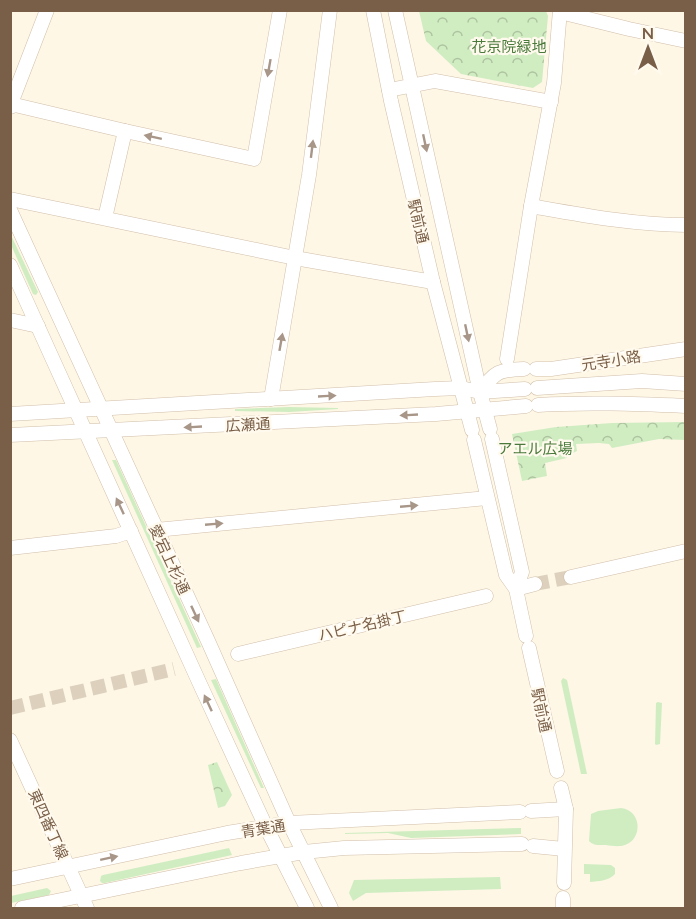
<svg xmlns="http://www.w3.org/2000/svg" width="696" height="919" font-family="Lato,'Noto Sans JP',sans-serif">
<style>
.grass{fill:#d0edc2}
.forest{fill:url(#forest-crowns)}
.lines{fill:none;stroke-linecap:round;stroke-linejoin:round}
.minor-tunnel{stroke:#ddd1be;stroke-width:14;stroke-dasharray:14 7;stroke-linecap:butt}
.minor-casing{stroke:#d1bfaa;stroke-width:15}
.minor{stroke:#fff;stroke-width:14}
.oneway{fill:#a89688}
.labels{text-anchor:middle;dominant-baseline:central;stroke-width:4.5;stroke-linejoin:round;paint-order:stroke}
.park-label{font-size:15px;fill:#497a3c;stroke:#fffaed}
.street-label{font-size:15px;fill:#795e48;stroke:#fffaed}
</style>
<defs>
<pattern id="forest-crowns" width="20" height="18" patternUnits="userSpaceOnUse" patternTransform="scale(1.5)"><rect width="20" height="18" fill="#d0edc2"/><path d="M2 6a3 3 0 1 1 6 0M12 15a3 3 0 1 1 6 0" fill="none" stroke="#aec3a0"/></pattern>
</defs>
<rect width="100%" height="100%" fill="#fef7e6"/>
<g class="grass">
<path d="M10 233 38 292 36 295 33 294 11 245Z"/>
<path d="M289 407 338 408V409L290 412 235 411V409Z"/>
<path d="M112 460H116L201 647 197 648Z"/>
<path d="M563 678 567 680 587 774H581L561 681Z"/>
<path d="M216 679 264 788H261L211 680Z"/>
<path d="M658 702 662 703 660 744 656 745 655 744 656 703Z"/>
<path d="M621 808C643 811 642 840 625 845 620 847 612 846 606 845 599 845 594 846 589 841L591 814 598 811Z"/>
<path d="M521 828V834L411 838 388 833 345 834V833Z"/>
<path d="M229 848 232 855 105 883H102L100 881 101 876 103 875Z"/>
<path d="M584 864 611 865 615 868V874C609 881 599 881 590 882V874H584Z"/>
<path d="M500 877 501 889 366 893 353 901 349 893 354 880Z"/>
<path d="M47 888 51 891 49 895 11 903V896Z"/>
</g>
<g class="forest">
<path d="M419 11H546L548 16 542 82 533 88 461 74 426 41Z"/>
<path d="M685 422V440L659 439 612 448 609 444 599 443 576 444 577 451 567 456V458L545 463 547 476 522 481 512 434 556 427 612 423Z"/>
<path d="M217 762 232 795 225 806 218 808 208 765Z"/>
</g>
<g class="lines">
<g class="minor-tunnel">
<path d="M535 584 571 577"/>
<path d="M10 708 174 669"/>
</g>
<g class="minor-casing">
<g id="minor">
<path d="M373 10 391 101 433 282 472 430"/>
<path d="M395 10 480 392 490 429"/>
<path d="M560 12 629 29 686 41"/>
<path d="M389 90 435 81 551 102"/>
<path d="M10 106 47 10"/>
<path d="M10 107 15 105 125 131 254 159 280 10"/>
<path d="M10 199 295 258 433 282"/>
<path d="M531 206C582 215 634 225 686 225"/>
<path d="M10 210 208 641 289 823 331 908"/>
<path d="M105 218 125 131"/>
<path d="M10 265 199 682 266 827 307 908"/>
<path d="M10 320 38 326"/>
<path d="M507 359 531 206 554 83 560 10"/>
<path d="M536 369H551L686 349"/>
<path d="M537 388 642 381 686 384"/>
<path d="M480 392C496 371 498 370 524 369"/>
<path d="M271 399 309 175 330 10"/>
<path d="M538 405C587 402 636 404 686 406"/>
<path d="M10 414 435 389 461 388 480 392 525 389"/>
<path d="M10 435 436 414 526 406"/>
<path d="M492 439 522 572 516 589"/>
<path d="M474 440 506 575 516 589 526 636"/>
<path d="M156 530 487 498"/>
<path d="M10 548 116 536 131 531"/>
<path d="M571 577 686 551"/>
<path d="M516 589 535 584"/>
<path d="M529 648 557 771"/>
<path d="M238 654 486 596"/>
<path d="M10 740 87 908"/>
<path d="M561 788 566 809 564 883"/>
<path d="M531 811 566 809"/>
<path d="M533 846 564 849"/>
<path d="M10 879 227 833 289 823 520 812"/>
<path d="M22 908 241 863 304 852 344 848 522 844"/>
<path d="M563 908V898"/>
</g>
</g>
<use href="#minor" class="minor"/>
</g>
<defs><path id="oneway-solid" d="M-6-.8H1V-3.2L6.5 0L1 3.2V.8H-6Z" transform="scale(1.5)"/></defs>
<g class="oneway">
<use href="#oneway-solid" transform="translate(269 68) rotate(100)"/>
<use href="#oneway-solid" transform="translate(153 137) rotate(-168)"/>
<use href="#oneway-solid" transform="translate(425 143) rotate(78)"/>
<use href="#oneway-solid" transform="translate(312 149) rotate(-83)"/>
<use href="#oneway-solid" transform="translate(467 333) rotate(78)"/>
<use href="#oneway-solid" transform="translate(281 342) rotate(-80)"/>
<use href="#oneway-solid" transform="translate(327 396) rotate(-3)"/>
<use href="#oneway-solid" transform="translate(409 415) rotate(177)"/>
<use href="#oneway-solid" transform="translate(193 427) rotate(177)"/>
<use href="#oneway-solid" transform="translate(120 506) rotate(-115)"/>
<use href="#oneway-solid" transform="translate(409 506) rotate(-5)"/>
<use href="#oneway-solid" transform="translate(214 524) rotate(-5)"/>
<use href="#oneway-solid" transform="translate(195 614) rotate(65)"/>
<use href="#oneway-solid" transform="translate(208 703) rotate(-115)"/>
<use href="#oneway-solid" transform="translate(109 858) rotate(-12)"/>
</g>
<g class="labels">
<g class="park-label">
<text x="509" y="46">花京院緑地</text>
<text x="535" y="448">アエル広場</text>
</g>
<g class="street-label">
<text transform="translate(419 221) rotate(77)">駅前通</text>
<text transform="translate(611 360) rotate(-9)">元寺小路</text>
<text transform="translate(248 424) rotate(-3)">広瀬通</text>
<text transform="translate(170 559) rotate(65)">愛宕上杉通</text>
<text transform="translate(362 625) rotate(-13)">ハピナ名掛丁</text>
<text transform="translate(542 710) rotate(78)">駅前通</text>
<text transform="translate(49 824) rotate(66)">東四番丁線</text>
<text transform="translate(263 828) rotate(-9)">青葉通</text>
</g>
</g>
<rect width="696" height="919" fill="none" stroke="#795e48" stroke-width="24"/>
<g transform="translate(648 48)" stroke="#fffaed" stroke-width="4.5" paint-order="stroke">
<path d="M0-4.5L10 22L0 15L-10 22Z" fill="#795e48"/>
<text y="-9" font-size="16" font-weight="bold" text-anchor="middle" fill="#795e48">N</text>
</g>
</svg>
